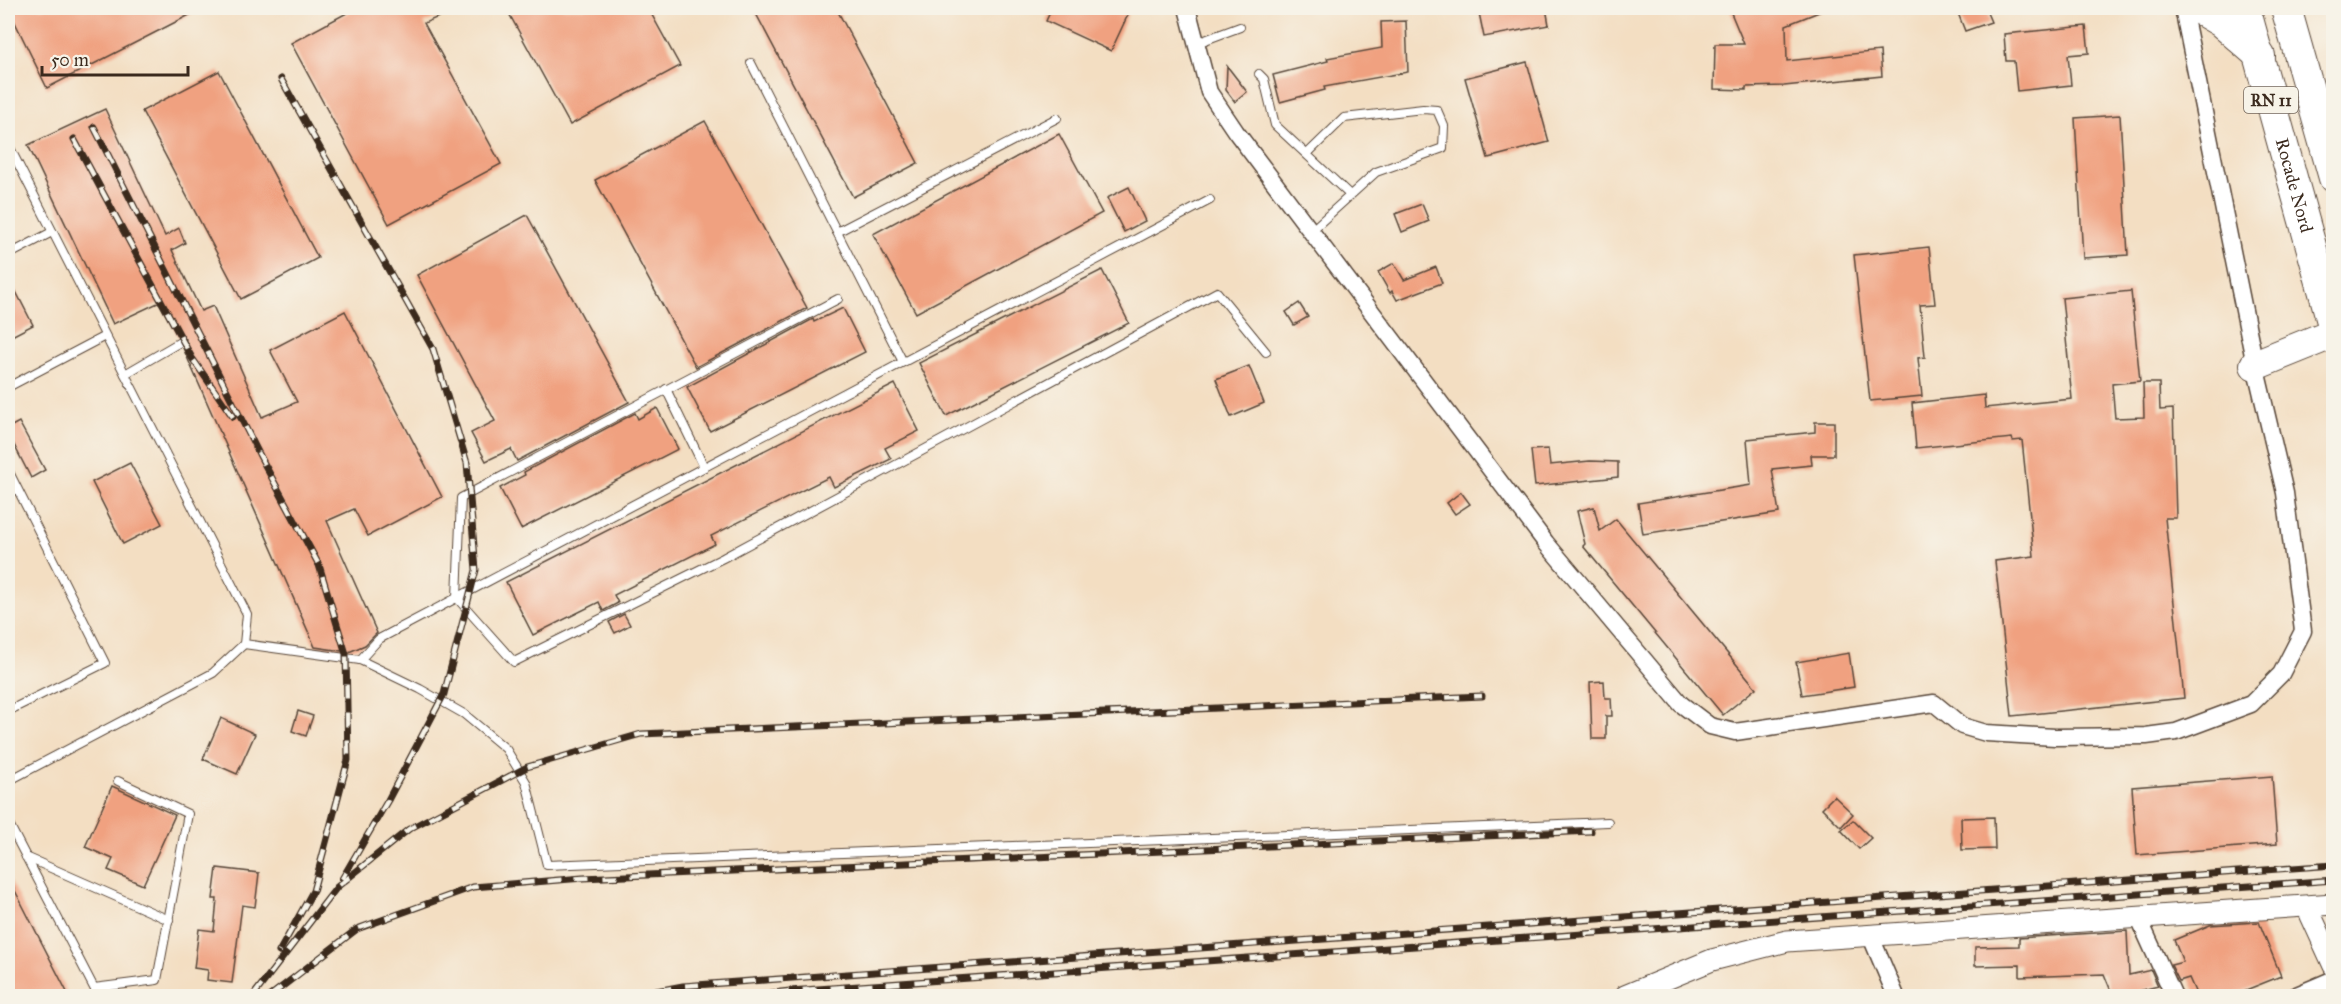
<svg xmlns="http://www.w3.org/2000/svg" width="2341" height="1004" font-family="'IM FELL Great Primer',serif">
<style>
.building{fill:#f0a180}
.lines{fill:none;stroke-linecap:round;stroke-linejoin:round}
.service-casing{stroke:#574537;stroke-width:10}
.minor-casing{stroke:#574537;stroke-width:19}
.tertiary-casing{stroke:#574537;stroke-width:23}
.motorway-casing{stroke:#574537;stroke-width:32}
.service{stroke:#fff;stroke-width:8}
.minor{stroke:#fff;stroke-width:16}
.tertiary{stroke:#fff;stroke-width:21}
.motorway{stroke:#fff;stroke-width:30}
.rail-casing{stroke:#3b2a1e;stroke-width:7}
.rail{stroke:#f7f3e8;stroke-width:4.5;stroke-dasharray:14;stroke-linecap:butt}
.labels{text-anchor:middle;dominant-baseline:central;stroke-width:6;stroke-linejoin:round;paint-order:stroke}
.shield{fill:#f7f3e8;stroke:#73665b;stroke-width:1.5}
.shield-label{font-size:16px;font-weight:bold;fill:#3b2a1e}
.street-label{font-size:18px;fill:#3b2a1e;stroke:#f7f3e8}
</style>
<rect width="100%" height="100%" fill="#f7f3e8"/>
<filter id="ink" filterUnits="userSpaceOnUse"><feTurbulence type="fractalNoise" baseFrequency=".0167" numOctaves="2"/><feDisplacementMap in="SourceGraphic" scale="12" xChannelSelector="R" yChannelSelector="G"/><feConvolveMatrix kernelMatrix="1 2 1 2 8 2 1 2 1" color-interpolation-filters="sRGB"/></filter>
<filter id="wash" filterUnits="userSpaceOnUse"><feTurbulence type="fractalNoise" baseFrequency=".008" numOctaves="4" result="noise"/><feDisplacementMap in="SourceGraphic" scale="24" xChannelSelector="R" yChannelSelector="G"/><feGaussianBlur stdDeviation="1.35" result="paint"/><feColorMatrix in="noise" values="0 0 0 0 0 0 0 0 0 0 0 0 0 0 0 0 0 1.4 0 .05"/><feComposite in="paint" operator="in"/></filter>
<g filter="url(#wash)">
<rect width="100%" height="100%" fill="#f3dec2"/>
<g id="blocks">
<g class="building">
<path d="M8 8H203L47 88Z"/>
<path d="M356 8H460L424 23 501 164 389 224 291 43Z"/>
<path d="M506 8H648L680 66 570 125Z"/>
<path d="M753 8H836L918 163 853 197Z"/>
<path d="M1052 8H1131L1111 51 1046 21Z"/>
<path d="M1478 8H1546L1549 25 1484 37Z"/>
<path d="M1729 8H1829L1786 25 1787 61 1880 51 1882 76 1784 86 1746 87V90L1714 89 1715 44H1744Z"/>
<path d="M1956 8H1985L1991 22 1965 31Z"/>
<path d="M1406 21 1408 72 1324 87 1325 90 1280 102 1273 75 1328 61 1327 58 1382 48 1381 22Z"/>
<path d="M2086 26 2089 53 2068 55 2071 85 2017 91 2014 61H2006L2004 34Z"/>
<path d="M1527 62 1549 142 1488 158 1465 78Z"/>
<path d="M1227 66 1247 92 1235 102 1226 90Z"/>
<path d="M219 71 318 258 241 299 142 111Z"/>
<path d="M105 109 165 236 179 228 185 243 172 250 201 311 213 306 262 417 297 402 270 350 345 311 442 497 368 536 354 509 327 521 377 633 365 645 349 652 315 647 183 348 186 339 178 336 162 301 113 324 28 145Z"/>
<path d="M2120 115 2128 255 2083 258 2075 118Z"/>
<path d="M705 121 807 308 696 367 595 180Z"/>
<path d="M1059 134 1102 213 916 313 873 234Z"/>
<path d="M1129 187 1145 221 1124 232 1107 198Z"/>
<path d="M1422 204 1429 221 1402 232 1395 214Z"/>
<path d="M527 215 629 402 517 461 511 449 486 461 471 433 495 421 417 275Z"/>
<path d="M1929 247 1935 304 1920 305 1925 357 1918 358 1922 396 1870 401 1854 255Z"/>
<path d="M1394 263 1404 280 1436 267 1442 283 1397 300 1392 291 1390 293 1378 272Z"/>
<path d="M1102 270 1129 323 946 416 919 363Z"/>
<path d="M8 276 33 325 8 338Z"/>
<path d="M2131 291 2140 381 2112 384 2115 418 2144 417 2143 383H2159L2160 410 2173 409 2176 518H2165L2184 698 2012 716 1995 561 2034 556 2022 440 2013 441 2012 438 1916 448 1912 403 1984 395 1985 408 2072 399 2062 298Z"/>
<path d="M1299 303 1308 317 1294 325 1286 312Z"/>
<path d="M843 308 865 352 710 431 687 387 813 319 814 322Z"/>
<path d="M1249 366 1264 403 1231 417 1216 379Z"/>
<path d="M895 384 919 431 885 448 891 459 834 487 829 477 711 536 715 544 614 595 618 603 603 611 599 602 533 635 506 582Z"/>
<path d="M657 408 678 449 521 529 500 488 525 475 524 472 635 413 638 419Z"/>
<path d="M19 422 45 470 31 478 8 433V428Z"/>
<path d="M1815 422H1834V455H1811L1812 465 1772 469 1779 513 1643 534 1638 503 1751 485 1747 439 1815 432Z"/>
<path d="M1548 449 1550 465 1590 461 1618 462V477L1535 486 1531 450Z"/>
<path d="M130 463 162 524 123 544 92 482Z"/>
<path d="M1461 492 1470 504 1455 514 1447 503Z"/>
<path d="M1594 507 1600 531 1616 519 1756 688 1723 715 1583 546 1585 544 1577 511Z"/>
<path d="M624 614 630 625 615 633 609 622Z"/>
<path d="M1849 653 1854 687 1802 695 1796 662Z"/>
<path d="M1604 681 1605 698H1611L1612 716H1606V739H1592L1590 682Z"/>
<path d="M298 711 313 716 306 736 292 731Z"/>
<path d="M221 718 255 734 237 774 203 759Z"/>
<path d="M2272 776 2277 844 2137 855 2132 787Z"/>
<path d="M112 786 175 815 143 885 108 870 113 859 85 847Z"/>
<path d="M1834 796 1853 814 1841 827 1822 808Z"/>
<path d="M1994 817 1995 849 1962 850 1961 818Z"/>
<path d="M1853 820 1871 838 1859 849 1841 830Z"/>
<path d="M217 868 259 873 255 907 242 905 232 983 207 980 208 970 194 968 199 929 214 931 217 899H213Z"/>
<path d="M8 877 69 996H8Z"/>
<path d="M2259 922 2281 976 2231 996H2197L2189 978 2179 981 2171 965 2183 962 2174 940 2210 925Z"/>
<path d="M2127 931 2129 975 2151 970 2158 986 2135 992V996H2113L2104 974 2020 977V965L1975 966V947L2019 946V938Z"/>
</g>
</g>
</g>
<g filter="url(#ink)">
<use href="#blocks" fill-opacity="0" stroke="#574537" stroke-width="1.5"/>
<g class="lines">
<g class="service-casing">
<g id="service">
<path d="M1197 43 1240 27"/>
<path d="M751 63 903 362"/>
<path d="M1259 74 1264 79 1275 125 1350 195"/>
<path d="M8 144 247 614 244 644 213 673 8 781"/>
<path d="M1308 153 1344 118 1423 109 1437 110 1444 126 1443 148 1376 172 1311 231"/>
<path d="M837 232 1057 118"/>
<path d="M8 255 52 232"/>
<path d="M838 299 461 498 457 598 514 662 723 558 1217 292 1266 352"/>
<path d="M125 374 180 342"/>
<path d="M8 387 105 336"/>
<path d="M666 389 704 467"/>
<path d="M8 470 105 663 8 711"/>
<path d="M244 644 360 660 420 689 464 714 506 749 526 782 547 865 1608 822"/>
<path d="M360 660 379 639 1210 200"/>
<path d="M8 822 94 988 157 980 188 814 118 781"/>
<path d="M26 857 169 920"/>
</g>
</g>
<g class="minor-casing">
<g id="minor">
<path d="M1187 8 1209 92 1236 132 1546 543 1681 704 1710 726 1735 732 1934 703 1962 726 1986 733 2055 737 2146 736 2176 732 2251 704 2281 674 2303 631 2285 493 2255 365 2183 8"/>
<path d="M2139 919 2174 996"/>
<path d="M1871 937 1896 996"/>
<path d="M2294 996 2334 979"/>
</g>
</g>
<g class="tertiary-casing">
<g id="tertiary">
<path d="M2307 907 2334 966"/>
<path d="M1625 996 1712 960 1787 941 2334 904"/>
</g>
</g>
<g class="motorway-casing">
<g id="motorway">
<path d="M2197 8 2221 22 2260 56"/>
<path id="s1" d="M2245 8 2334 329"/>
<path d="M2286 8 2334 178"/>
<path d="M2255 365 2334 333"/>
</g>
</g>
<use href="#service" class="service"/>
<use href="#minor" class="minor"/>
<use href="#tertiary" class="tertiary"/>
<use href="#motorway" class="motorway"/>
<g class="rail-casing">
<g id="rail">
<path d="M281 79 433 349 467 463 476 570 444 694 388 800 342 879"/>
<path d="M94 127 259 454 319 565 346 654 348 760 313 891 279 952"/>
<path d="M74 139 192 358 233 417"/>
<path d="M253 996 337 887 409 829 527 767 641 734 1482 696"/>
<path d="M270 996 357 929 473 887 583 878 1591 831"/>
<path d="M630 996 683 986 2334 865"/>
<path d="M747 996 790 991 2334 880"/>
</g>
</g>
<use href="#rail" class="rail"/>
</g>
</g>
<g class="labels">
<rect class="shield" x="2244" y="87" width="54" height="26" rx="4.5"/>
<g class="shield-label">
<text x="2271" y="100">RN 11</text>
</g>
<g class="street-label">
<text stroke="none"><textPath href="#s1" startOffset="184">Rocade Nord</textPath></text>
</g>
</g>
<rect width="2341" height="1004" fill="none" stroke="#f7f3e8" stroke-width="30"/>
<path d="M42 66v9h146v-9" fill="none" stroke="#3b2a1e" stroke-width="3"/>
<text x="51" y="66" font-size="18" fill="#3b2a1e" stroke="#f7f3e8" stroke-width="4.5" paint-order="stroke">50 m</text>
</svg>
